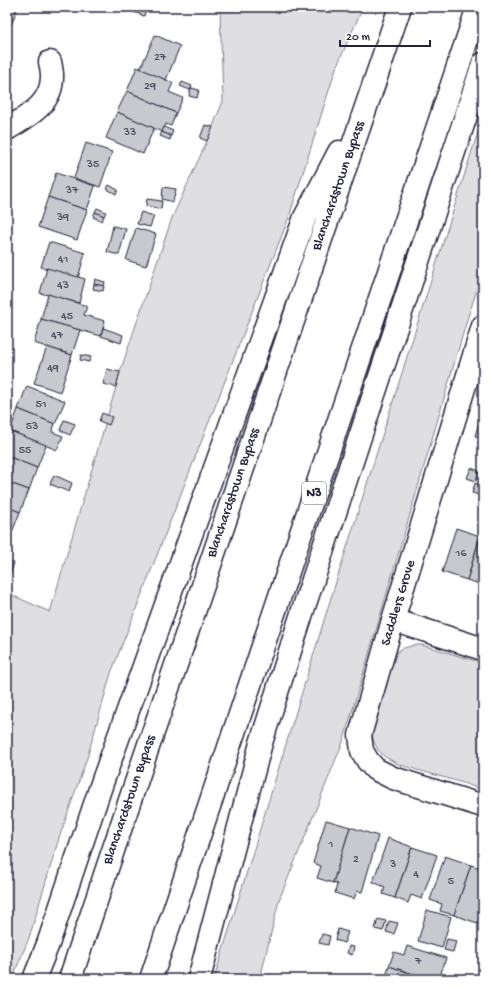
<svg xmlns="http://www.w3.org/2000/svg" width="490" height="986" font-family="'Gochi Hand',sans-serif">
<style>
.green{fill:#dfdfe2;stroke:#80808e}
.building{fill:#c8c8cf;stroke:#22223b}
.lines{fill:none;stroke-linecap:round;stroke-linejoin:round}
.street-casing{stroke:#22223b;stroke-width:25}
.highway-casing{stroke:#22223b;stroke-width:25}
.street{stroke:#fff;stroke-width:22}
.highway{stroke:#fff;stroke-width:22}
.labels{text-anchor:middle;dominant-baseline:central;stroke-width:3.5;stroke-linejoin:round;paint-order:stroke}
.number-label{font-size:12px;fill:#4c4c60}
.shield{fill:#fff;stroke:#646476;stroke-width:1}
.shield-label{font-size:13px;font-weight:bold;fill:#22223b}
.street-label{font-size:14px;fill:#22223b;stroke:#fff}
</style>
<rect width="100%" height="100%" fill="#fff"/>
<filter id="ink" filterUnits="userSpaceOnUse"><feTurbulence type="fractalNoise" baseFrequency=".025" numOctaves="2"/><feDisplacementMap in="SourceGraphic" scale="8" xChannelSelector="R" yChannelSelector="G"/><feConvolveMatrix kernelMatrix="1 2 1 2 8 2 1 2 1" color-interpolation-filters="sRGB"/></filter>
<g filter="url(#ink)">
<g class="green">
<path d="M220 7H363L336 68 289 217 111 673 87 758 59 838 29 938 12 979H7V593L50 612 116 387 120 372 172 218 207 141 223 101Z"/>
<path d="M483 116V271L467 320 344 739 304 839 279 900 260 979H214L330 601Z"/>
<path d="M414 645H422L483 663V790L460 782 400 765 385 757 378 750 374 742 371 731 382 683 396 653 401 649Z"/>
</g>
<g class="building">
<path d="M7 7H18L7 36Z"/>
<path d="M121 7H147L144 16Z"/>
<path d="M155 35 180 46 166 80 140 69Z"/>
<path d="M137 67 173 83 169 92 183 98 176 113 127 91Z"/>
<path d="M182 82 192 86 190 90 180 86Z"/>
<path d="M191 88 199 90 197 98 189 96Z"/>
<path d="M127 91 176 113 171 126 166 124 162 132 117 112Z"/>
<path d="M117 112 154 128 143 154 106 138Z"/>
<path d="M205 125 213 127 207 141 200 138Z"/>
<path d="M164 127 173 131 171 136 162 132Z"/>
<path d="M162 132 171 136 170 140 160 136Z"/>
<path d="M86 143 112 152 100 187 74 178Z"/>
<path d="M56 173 95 186 87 210 48 197Z"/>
<path d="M109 185 118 190 116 194 107 189Z"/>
<path d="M163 187 176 189 173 202 162 199Z"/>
<path d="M48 197 87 210 77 240 38 227Z"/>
<path d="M147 199 162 201 161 209 146 206Z"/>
<path d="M97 208 106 212 104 216 95 212Z"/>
<path d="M95 212 104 216 102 221 93 217Z"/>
<path d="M141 212 154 216 150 227 137 224Z"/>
<path d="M113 226 126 229 119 255 107 252Z"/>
<path d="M136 228 156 234 146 266 126 260Z"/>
<path d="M49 242 85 253 78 278 41 267Z"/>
<path d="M47 268 85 279 79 303 40 293Z"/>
<path d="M95 279 105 282 104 286 94 284Z"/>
<path d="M94 284 104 286 103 291 93 289Z"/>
<path d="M48 294 87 306 84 315 105 321 101 336 41 319Z"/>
<path d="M41 319 80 330 72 355 34 343Z"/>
<path d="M103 328 123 335 121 343 101 336Z"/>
<path d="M47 347 72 355 60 392 34 383Z"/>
<path d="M81 355 91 357 89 362 80 360Z"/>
<path d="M107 369 120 372 116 387 103 384Z"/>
<path d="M27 386 65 401 55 424 18 409Z"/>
<path d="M483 408V438L475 436Z"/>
<path d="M18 409 55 424 52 432 63 436 57 450 10 431Z"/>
<path d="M102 413 112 417 109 425 99 421Z"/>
<path d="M64 420 75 424 70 435 60 430Z"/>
<path d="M10 431 46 445 37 468 7 456V436Z"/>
<path d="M7 456 37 468 29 490 7 482Z"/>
<path d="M471 468 479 471 476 481 467 478Z"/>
<path d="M54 475 72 483 69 492 50 484Z"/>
<path d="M7 482 29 490 20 512 7 507Z"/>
<path d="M475 483 483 486 479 495 472 493Z"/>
<path d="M7 507 20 512 11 535 7 534Z"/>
<path d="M483 527V585L467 580Z"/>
<path d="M456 528 480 536 467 580 442 572Z"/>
<path d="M7 534 11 535 7 547Z"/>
<path d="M7 560 14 563 9 577H7Z"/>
<path d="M326 820 350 827 333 883 317 878 321 866 313 863Z"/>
<path d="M350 827 378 836 362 892 357 891 354 899 335 893 337 884 333 883Z"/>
<path d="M388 838 412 847 395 898 383 894 385 887 373 882Z"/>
<path d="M412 847 437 855 422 899 411 895 408 903 395 898Z"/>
<path d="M445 856 471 865 454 915 440 911 442 904 430 900Z"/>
<path d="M471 865 483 869V925L454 915Z"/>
<path d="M427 910 451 917 442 948 418 941Z"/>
<path d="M378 919 386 921 383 931 375 929Z"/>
<path d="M389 921 398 923 394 934 386 932Z"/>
<path d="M338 929 348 932 344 943 335 940Z"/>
<path d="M322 934 330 936 328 945 319 943Z"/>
<path d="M447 939 456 941 453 952 444 950Z"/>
<path d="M349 946 354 947 352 955 347 953Z"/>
<path d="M407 946 446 958 439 979H428L389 966 394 952 404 955Z"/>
<path d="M389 966 428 979H391L386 977Z"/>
</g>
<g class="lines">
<g class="street-casing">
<g id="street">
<path d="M7 129C28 116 53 104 52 75 52 71 51 67 50 62"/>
<path d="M483 326 393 620 360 735 362 751 368 761 375 769 393 778 483 806"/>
<path d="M393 620 483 649"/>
</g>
</g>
<g class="highway-casing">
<g id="highway">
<path d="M34 979 48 944 102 783 305 217 339 152"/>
<path d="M70 979 128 806 400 7"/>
<path d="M151 979 478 7"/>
<path d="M199 979 261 743 303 610 483 64"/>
</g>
</g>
<use href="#street" class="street"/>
<use href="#highway" class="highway"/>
</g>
</g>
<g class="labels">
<g class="number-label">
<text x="160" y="58">27</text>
<text x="150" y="87">29</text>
<text x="130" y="133">33</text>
<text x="93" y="165">35</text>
<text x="72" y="191">37</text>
<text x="63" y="218">39</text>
<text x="63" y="260">41</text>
<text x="63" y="286">43</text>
<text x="67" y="317">45</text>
<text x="57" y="336">47</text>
<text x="53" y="369">49</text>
<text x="41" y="405">51</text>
<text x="32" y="427">53</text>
<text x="25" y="451">55</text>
<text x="461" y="554">16</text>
<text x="331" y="845">1</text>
<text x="356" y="860">2</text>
<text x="393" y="865">3</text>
<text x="416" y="875">4</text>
<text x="451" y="882">5</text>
<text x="418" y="962">7</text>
</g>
<rect class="shield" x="302" y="482" width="24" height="22" rx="3"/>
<g class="shield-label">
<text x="314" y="493">N3</text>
</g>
<g class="street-label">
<text transform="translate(339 186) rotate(-71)">Blanchardstown Bypass</text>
<text transform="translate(234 493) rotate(-71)">Blanchardstown Bypass</text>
<text transform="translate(399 603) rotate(-73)">Saddlers Grove</text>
<text transform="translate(130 800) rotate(-71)">Blanchardstown Bypass</text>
</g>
</g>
<rect width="490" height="986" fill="none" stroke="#fff" stroke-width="24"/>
<rect x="12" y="12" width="466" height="962" fill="none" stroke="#22223b" stroke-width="1.5" filter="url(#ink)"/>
<path d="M340 40v6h90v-6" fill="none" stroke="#22223b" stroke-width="2"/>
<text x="346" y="40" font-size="12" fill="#22223b" stroke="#ffffff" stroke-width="3" paint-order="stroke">20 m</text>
</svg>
